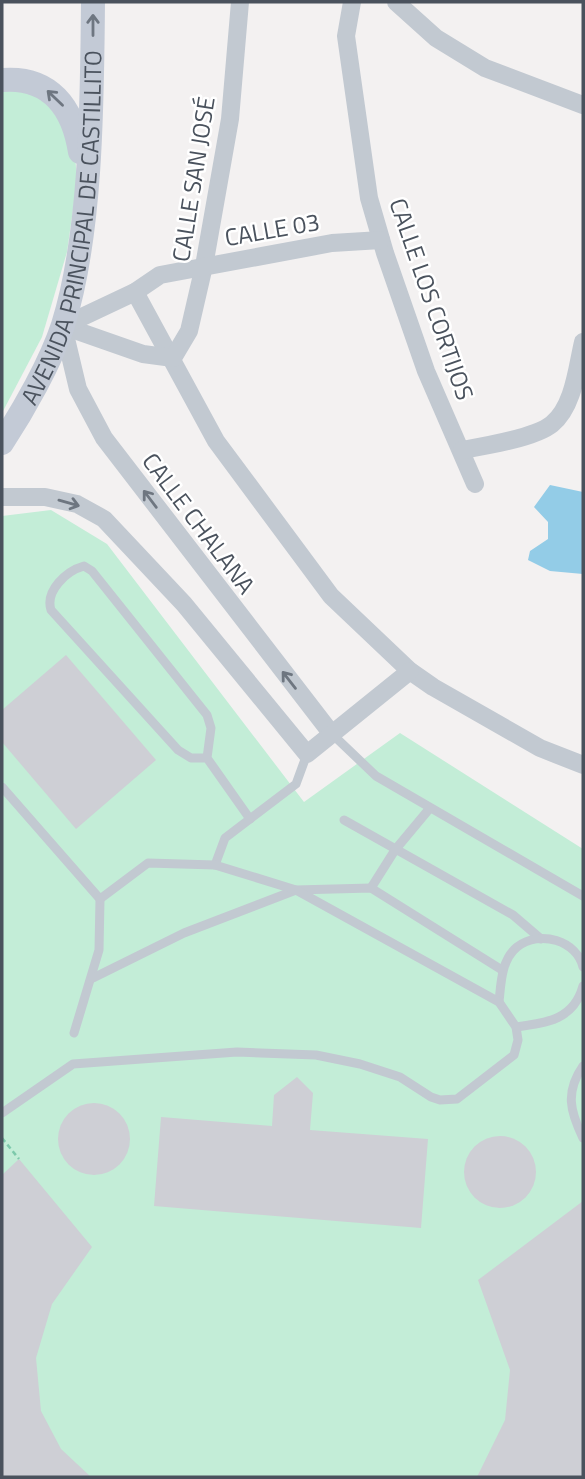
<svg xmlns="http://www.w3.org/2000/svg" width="585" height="1479" font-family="'Titillium Web',sans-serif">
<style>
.green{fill:#c3edd7}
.water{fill:#93cce7}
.building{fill:#cecfd5}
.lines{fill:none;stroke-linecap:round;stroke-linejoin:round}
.path{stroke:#7dc9ab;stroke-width:2.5;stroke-dasharray:5 3.5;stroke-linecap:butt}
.service{stroke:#c2c9d1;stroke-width:9}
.minor{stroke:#c2c9d1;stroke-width:18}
.secondary{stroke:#c3cad6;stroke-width:24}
.oneway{stroke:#6e7681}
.oneway2{stroke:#6e7680}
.labels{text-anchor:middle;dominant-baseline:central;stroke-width:5;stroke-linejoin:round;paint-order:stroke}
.street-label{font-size:24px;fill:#4a525d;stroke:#fff}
</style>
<rect width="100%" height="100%" fill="#f3f1f1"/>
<g class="green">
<path d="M2 81 38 91 74 141 77 181 67 252 42 337 2 413Z"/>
<path d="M51 510 107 544 304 802 400 733 583 849V1477H2V516Z"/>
</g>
<path class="water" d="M550 485 583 492V574L550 571 528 560 530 551 548 539V522L534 507Z"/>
<g class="building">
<path d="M66 655 156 760 76 829 2 742V710Z"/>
<path d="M297 1077 313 1093 310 1130 428 1139 421 1228 154 1206 161 1117 272 1126 274 1095Z"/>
<circle cx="94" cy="1139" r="36"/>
<circle cx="500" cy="1172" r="36"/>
<path d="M19 1159 92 1247 52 1304 36 1358 41 1411 61 1449 91 1477H2V1175Z"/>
<path d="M583 1201V1477H477L505 1420 510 1370 478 1280Z"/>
</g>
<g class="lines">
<path class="path" d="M2 1138 19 1159"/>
<g class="service">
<path d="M331 733 376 776 583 896"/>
<path d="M207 758H191L178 750 51 610C45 591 66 571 84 566L92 571 207 715 211 728 207 758 250 819"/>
<path d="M2 787 100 899 99 950 74 1033"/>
<path d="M344 820 513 915 541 939"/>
<path d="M215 865 225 838 296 784 307 754"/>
<path d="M371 888 395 850 430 808"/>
<path d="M93 978 184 933 296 890 371 888 502 970"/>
<path d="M499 1002C501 984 501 960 517 947 540 929 577 941 583 967"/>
<path d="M516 1027C546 1023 574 1020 583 986"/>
<path d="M583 1066C565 1092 570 1111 583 1138"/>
<path d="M2 1113 73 1064 237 1052 316 1055 360 1064 400 1077 431 1097 440 1100 457 1099 514 1055 518 1040 516 1027 499 1002 296 890 215 865 148 863 100 899"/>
</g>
<g class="minor">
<path d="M352 2 346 36 369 198 385 253 426 371 475 484"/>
<path d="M396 2 436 38 485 68 583 105"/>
<path d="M135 292 216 441 331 596 410 671 433 687 540 748 583 765"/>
<path d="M63 326 78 389 104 438 331 733"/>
<path d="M63 326 143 354 173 358 189 331 204 266 230 119 240 2"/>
<path d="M63 326 135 292 160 275 332 243 381 240"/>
<path d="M462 450C485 446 535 438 552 424 574 406 577 367 583 342"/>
<path d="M2 497H45L77 504 104 519 184 604 307 754 410 671"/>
</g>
<g class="secondary">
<path d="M2 80C50 76 73 107 80 152"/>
<path id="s1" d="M2 443C23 411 51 362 63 325 92 232 92 100 93 2"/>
</g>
</g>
<defs><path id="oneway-shaft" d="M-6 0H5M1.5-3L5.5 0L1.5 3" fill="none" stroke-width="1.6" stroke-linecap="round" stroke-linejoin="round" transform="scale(1.75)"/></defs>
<g class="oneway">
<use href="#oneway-shaft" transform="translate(93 25) rotate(-90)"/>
<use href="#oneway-shaft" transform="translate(55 98) rotate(-136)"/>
</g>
<g class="oneway2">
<use href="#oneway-shaft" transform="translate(150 499) rotate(-127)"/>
<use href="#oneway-shaft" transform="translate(69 503) rotate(16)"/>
<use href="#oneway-shaft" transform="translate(289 680) rotate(-128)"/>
</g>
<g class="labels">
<g class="street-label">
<text transform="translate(193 179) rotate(-81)">CALLE SAN JOSÉ</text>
<text stroke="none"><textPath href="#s1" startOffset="229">AVENIDA PRINCIPAL DE CASTILLITO</textPath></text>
<text transform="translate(272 229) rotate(-10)">CALLE 03</text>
<text transform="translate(432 299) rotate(71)">CALLE LOS CORTIJOS</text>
<text transform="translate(199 523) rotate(53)">CALLE CHALANA</text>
</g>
</g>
<rect width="585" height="1479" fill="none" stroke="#4a525d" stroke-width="7"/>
</svg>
